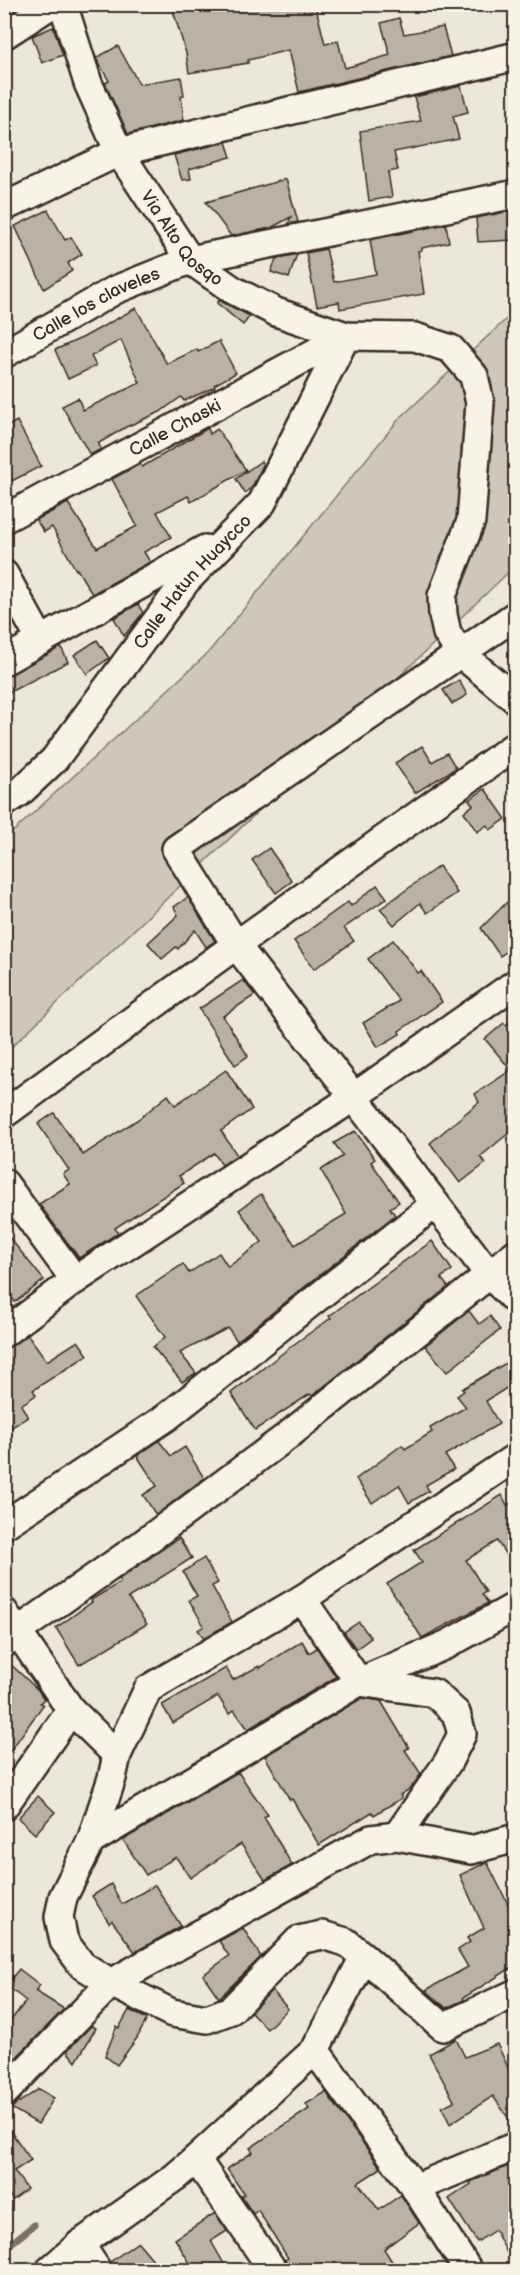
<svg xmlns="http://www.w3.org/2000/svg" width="520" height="2275" font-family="'Balsamiq Sans',sans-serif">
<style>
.green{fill:#cec8bc;stroke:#84796d;stroke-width:1.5}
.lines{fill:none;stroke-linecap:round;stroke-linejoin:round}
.stream{stroke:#7c7064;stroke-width:7}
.building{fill:#bab2a7;stroke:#3b2a1e;stroke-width:1.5}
.minor-casing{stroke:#3b2a1e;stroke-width:32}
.minor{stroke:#f7f3e8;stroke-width:27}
.labels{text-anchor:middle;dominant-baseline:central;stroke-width:6;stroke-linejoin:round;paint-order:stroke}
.street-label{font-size:18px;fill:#3b2a1e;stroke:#f7f3e8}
</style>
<rect width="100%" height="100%" fill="#ece7dc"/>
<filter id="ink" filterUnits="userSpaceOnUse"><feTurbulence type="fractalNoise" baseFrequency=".0167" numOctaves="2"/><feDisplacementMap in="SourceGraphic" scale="12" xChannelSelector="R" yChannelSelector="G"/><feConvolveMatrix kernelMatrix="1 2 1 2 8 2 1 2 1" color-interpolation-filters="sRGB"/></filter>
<g filter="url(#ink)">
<path class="green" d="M515 311V566L5 1053V839L207 654 399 419Z"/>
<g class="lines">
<path class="stream" d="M4 2249 34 2225"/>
</g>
<g class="building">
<path d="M171 4H315L325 44 338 41 345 68 390 55 381 23 399 18 404 34 443 27 451 56 299 92 289 50 248 60V63L189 73 186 53Z"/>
<path d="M53 27 63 55 42 63 32 36Z"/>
<path d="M118 46 139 84 181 77 184 95 181 96 184 120 128 134 105 83 109 81 96 58Z"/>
<path d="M461 86 468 112 453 116 459 139 394 152 398 170 388 172 392 197 369 201 360 131 421 121 414 97Z"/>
<path d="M226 142 231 157 189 169 191 179 182 180 174 155Z"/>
<path d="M286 179 298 222 288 224 291 217 271 228 231 236 206 202Z"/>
<path d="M48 210 65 240 71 237 82 254 68 263 72 271 44 289 15 226Z"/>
<path d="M511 211 513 240 478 242 476 218Z"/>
<path d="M446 224 449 242 422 248V250L418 251 424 294 340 309 339 302 317 306 306 253 326 249 334 282 376 274 370 240Z"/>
<path d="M297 254 289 278 271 272 276 259Z"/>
<path d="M219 300 226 304 250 316 243 325 217 303Z"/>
<path d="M136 308 167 364 197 349 198 352 219 341 236 373 214 385 215 387 184 401 181 397 160 412 126 427 99 443 98 442 101 449 90 455 62 406 78 398 83 410 140 383 121 340 91 356 96 366 68 379 55 350 84 337Z"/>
<path d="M17 421 41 466 4 485V428Z"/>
<path d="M208 428 210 434 217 429 246 470 191 502 188 496 157 512 171 537 144 552 150 562 92 594 77 569 76 570 52 527 44 532 36 520 68 503 97 548 137 526 112 479 140 464 142 467Z"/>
<path d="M261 461 263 465 252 487 245 493 236 479Z"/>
<path d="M138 604 143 613 124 636 114 618Z"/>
<path d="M97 640 109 658 87 674 74 655Z"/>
<path d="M61 647 68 662 4 695V677Z"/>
<path d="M459 680 467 695 452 704 443 690Z"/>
<path d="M422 746 432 762 447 753 456 768 415 793 395 763Z"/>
<path d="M485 789 506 819 490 830 487 825 477 832 464 812 473 805 469 800Z"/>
<path d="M269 848 292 881 276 893 252 860Z"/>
<path d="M439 866 457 893 427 913 420 903 394 925 380 909Z"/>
<path d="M377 885 387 898 344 928 354 941 314 969 294 941 348 902 351 906Z"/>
<path d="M516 893V945L500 956 481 928Z"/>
<path d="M188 897 215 941 206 947 195 930 178 949 176 947 162 959 148 943 178 915 174 907Z"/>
<path d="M393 940 418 973 421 971 442 1002 399 1031 400 1034 378 1047 363 1023 399 1001 368 959Z"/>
<path d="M243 980 255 995 223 1016 248 1056 235 1065 199 1009Z"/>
<path d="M516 1018V1127L480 1157 486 1163 460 1183 430 1143 479 1102 475 1094 511 1070 485 1039 504 1023 506 1025Z"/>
<path d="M226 1070 252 1109 221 1131 237 1155 222 1165 214 1153 179 1176 184 1183 115 1228 118 1233 79 1258 39 1204 70 1184 63 1174 69 1170 38 1124 54 1113 83 1155 140 1118 168 1095 175 1105Z"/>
<path d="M355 1131 375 1159 371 1162 399 1202 390 1208 395 1215 237 1341 228 1328 180 1353 196 1373 182 1382 153 1347 165 1337 136 1296 183 1264 189 1273 219 1253 228 1267 262 1242 239 1210 261 1194 295 1245 346 1214 321 1170 343 1156 334 1143Z"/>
<path d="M4 1231 44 1280 15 1302 4 1287Z"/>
<path d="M432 1241 452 1270 441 1278 448 1287 312 1396 310 1394 255 1430 231 1393 297 1342 331 1318 329 1316Z"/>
<path d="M469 1311 479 1324 490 1316 500 1330 447 1372 425 1346Z"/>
<path d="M28 1335 47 1361 78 1341 88 1355 33 1390 36 1395 21 1405 28 1417 4 1432V1350Z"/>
<path d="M516 1357V1382L486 1401 499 1424 445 1455 454 1469 426 1485 429 1491 409 1503 399 1485 372 1503 356 1479 402 1445 405 1449 432 1432 430 1428 466 1407 457 1396 464 1391 462 1389Z"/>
<path d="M159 1441 171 1456 185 1447 204 1478 156 1515 143 1495 157 1486 137 1456Z"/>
<path d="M502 1495 507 1505 516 1501V1570L497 1541 466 1560 486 1592 482 1594 488 1603 422 1638 387 1584 422 1562 414 1550Z"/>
<path d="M179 1538 192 1558 128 1598 147 1624 79 1665 56 1628 92 1602 91 1600 121 1582 119 1579Z"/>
<path d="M204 1558 218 1583 212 1586 232 1622 204 1638 198 1630 204 1626 189 1600 197 1596 183 1572Z"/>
<path d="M359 1622 371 1638 356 1649 344 1632Z"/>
<path d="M302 1641 309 1653 317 1648 336 1677 248 1729 234 1710 229 1714 218 1696 173 1723 162 1705 226 1668 233 1680 259 1666 260 1668Z"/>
<path d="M4 1658 38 1690 44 1699 40 1703 43 1705 4 1760Z"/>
<path d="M362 1698 381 1701 409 1748 405 1750 421 1774 411 1788 400 1795 402 1798 374 1815 372 1812 319 1845 292 1799 290 1800 265 1756Z"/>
<path d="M238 1772 268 1815 264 1817 292 1865 265 1880 241 1844 190 1878 176 1857 146 1875 123 1840Z"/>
<path d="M38 1796 55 1812 35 1834 18 1818Z"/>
<path d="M487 1862 509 1906 516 1903V1965L463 1998 464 2000 446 2008 426 1990 468 1967 458 1950 470 1942 467 1938 484 1928 460 1875Z"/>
<path d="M111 1884 122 1904 155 1885 181 1926 135 1952 112 1921 109 1923 92 1896Z"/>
<path d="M243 1928 261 1957 219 1998 203 1975 229 1956 219 1941Z"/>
<path d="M19 1969 40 1985 35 1991 64 2009 4 2070V2029L26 2001 6 1985Z"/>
<path d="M272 1990 288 2009 267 2029 251 2012Z"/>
<path d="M129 2010 147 2019 137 2038 117 2065 105 2056 117 2026 119 2028Z"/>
<path d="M91 2026 96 2028 76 2062 67 2051Z"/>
<path d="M456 2039 465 2057 497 2044 516 2084V2129L493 2096 450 2124 442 2107 454 2101 429 2054Z"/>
<path d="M39 2089 54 2098 38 2124 11 2108Z"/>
<path d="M326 2092 381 2168 358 2183 379 2210 401 2195 419 2223 384 2249 398 2271H288L285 2260 288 2258 258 2210 253 2214 241 2196 244 2194 227 2169 253 2152 250 2148 309 2109 306 2104Z"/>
<path d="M4 2122 31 2160 14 2171 27 2189 13 2200 4 2188Z"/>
<path d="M508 2166 516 2181V2270L495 2230 477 2242 449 2199 471 2184 470 2182Z"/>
<path d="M215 2213 227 2231 211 2241 228 2271H195L175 2239Z"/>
<path d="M138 2242 154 2261 143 2271H113L110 2262Z"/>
</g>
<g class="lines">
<g class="minor-casing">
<g id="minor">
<path id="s1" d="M63 4 88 83 119 152 190 260 233 290 276 312 346 336 415 337 451 349 474 376 480 403 471 521 442 596 443 615 447 633 460 653 516 700"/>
<path d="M4 35 52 4"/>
<path d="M4 207 119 152 516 56"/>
<path id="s2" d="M4 354 115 290 190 260 516 194"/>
<path id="s3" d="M4 519 346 336"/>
<path d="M4 574 41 641"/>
<path d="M4 661 205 549"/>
<path id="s4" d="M4 803 19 793 54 760 186 581 262 503 346 336"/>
<path d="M516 983 354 1097 488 1273 516 1301"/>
<path d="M4 1114 236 945 516 745"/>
<path d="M4 1183 75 1280"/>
<path d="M4 1333 75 1280 354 1097 236 945 176 849 516 615"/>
<path d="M4 1525 167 1417 435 1204"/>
<path d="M302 1599 359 1682 434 1693 456 1713 462 1734 448 1762 397 1836"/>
<path d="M4 1612 71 1710 117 1755"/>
<path d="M4 1643 18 1631 141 1545 286 1437 516 1253"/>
<path d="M4 1806 71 1710"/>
<path d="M91 1841 112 1778 117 1755 148 1689 302 1599 516 1457"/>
<path d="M364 1957 443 2027 516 1993"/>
<path d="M315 2050 415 2188 468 2270"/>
<path d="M4 2093 111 1983 371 1839 397 1836 471 1850 516 1838"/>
<path d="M196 2159 273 2270"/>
<path d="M415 2188 516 2146"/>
<path d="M80 2244 97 2270"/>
<path d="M50 2270 80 2244 175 2177 196 2159 315 2050 364 1957 346 1942 322 1935 299 1940 231 2010 207 2019 172 2013 111 1983 82 1965 64 1941 59 1917 63 1897 91 1841 359 1682 448 1644 516 1606"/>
</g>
</g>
<use href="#minor" class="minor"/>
</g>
</g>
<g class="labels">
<g class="street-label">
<text stroke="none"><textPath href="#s1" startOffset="266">Via Alto Qosqo</textPath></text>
<text stroke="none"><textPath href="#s2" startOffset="105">Calle los claveles</textPath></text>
<text stroke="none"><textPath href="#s3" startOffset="194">Calle Chaski</textPath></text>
<text stroke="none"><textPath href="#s4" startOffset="292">Calle Hatun Huaycco</textPath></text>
</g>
</g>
<rect width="520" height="2275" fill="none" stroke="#f7f3e8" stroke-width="24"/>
<rect x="12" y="12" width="496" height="2251" fill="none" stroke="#3b2a1e" stroke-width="2" filter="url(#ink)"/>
</svg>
